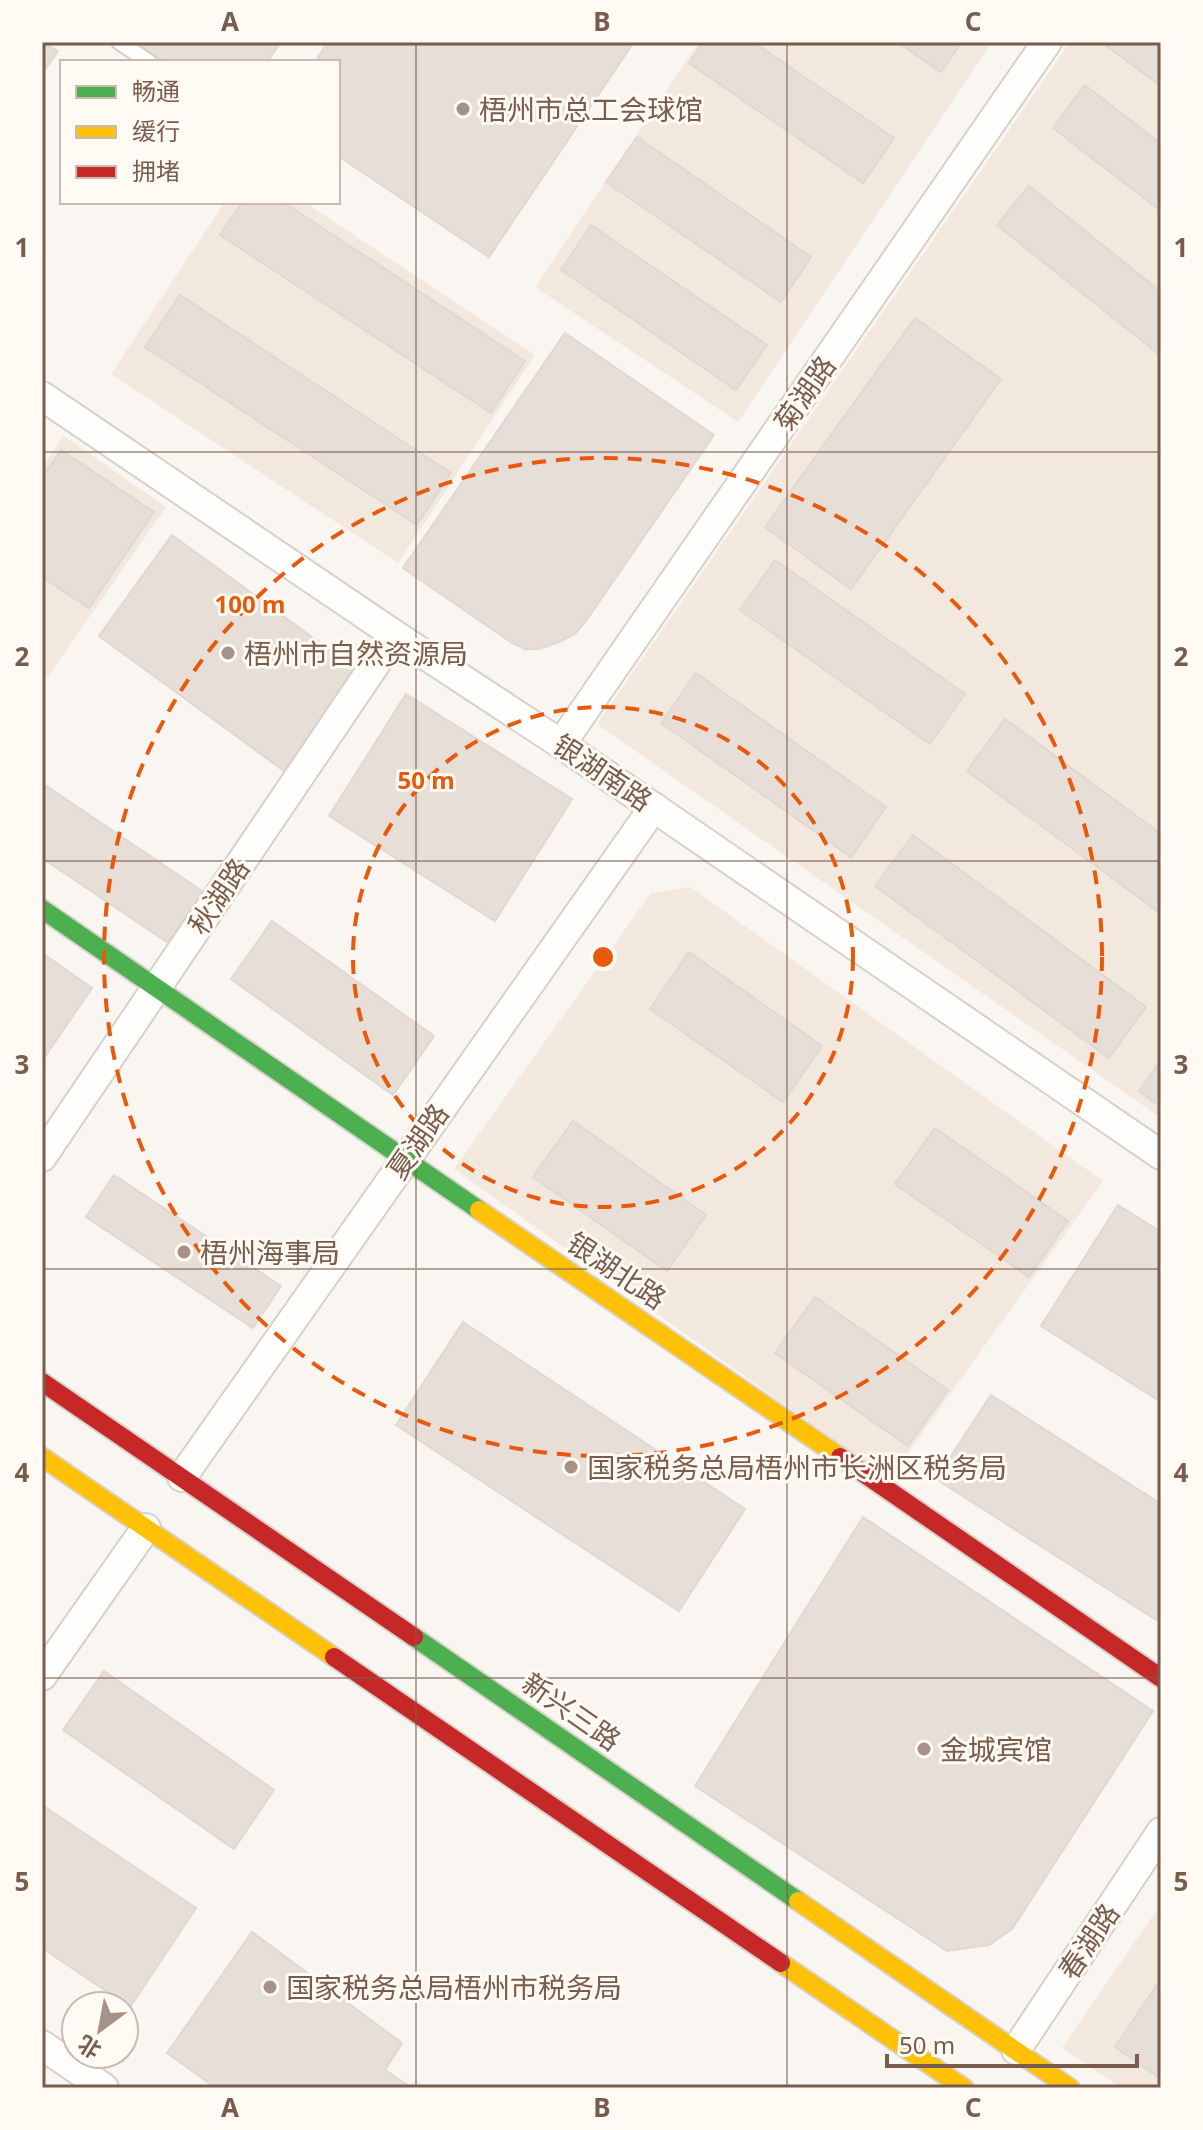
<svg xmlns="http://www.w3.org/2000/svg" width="1203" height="2130" font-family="'Noto Sans','Noto Sans SC',sans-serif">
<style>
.residential{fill:#f2e8de}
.building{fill:#e6ded7;stroke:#e2d8d2;stroke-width:2}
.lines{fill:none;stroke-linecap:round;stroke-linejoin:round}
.lane-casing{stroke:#d7d1cb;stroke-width:18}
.street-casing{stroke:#d7d1cb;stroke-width:32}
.fast-casing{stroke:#d9d2cb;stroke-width:22}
.slow-casing{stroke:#d9d2cb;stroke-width:22}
.jam-casing{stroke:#d9d2cb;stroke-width:22}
.lane{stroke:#fefefd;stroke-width:14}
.street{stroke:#fefefd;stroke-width:28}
.fast{stroke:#4caf50;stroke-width:18}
.slow{stroke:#ffc107;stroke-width:18}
.jam{stroke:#c62828;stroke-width:18}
.grid{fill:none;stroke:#7a5c4d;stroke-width:2;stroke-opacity:0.55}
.ring{fill:none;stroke:#e8590c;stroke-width:4;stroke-dasharray:14 10}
.poi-dot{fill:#a69286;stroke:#fffaf3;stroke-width:3}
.labels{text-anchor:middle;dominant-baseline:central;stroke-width:6;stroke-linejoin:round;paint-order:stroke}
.poi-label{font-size:28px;fill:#7a5c4d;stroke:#fffaf3;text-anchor:start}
.street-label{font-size:28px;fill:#7a5c4d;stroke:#fffaf3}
.centre{fill:#e8590c;stroke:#fffaf3;stroke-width:4}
.ring-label{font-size:24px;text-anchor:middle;font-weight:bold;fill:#e8590c;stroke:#fffaf3;stroke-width:6;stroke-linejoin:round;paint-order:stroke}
.neatline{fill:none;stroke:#7a5c4d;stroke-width:3}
.grid-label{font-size:26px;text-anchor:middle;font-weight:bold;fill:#7a5c4d}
</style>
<rect width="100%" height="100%" fill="#f9f5f0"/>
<g class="residential">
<path d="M699 42H992L738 422 535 287Z"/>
<path d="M1070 42H1161V1118L597 724Z"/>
<path d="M225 202H304L535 355 398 563 111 374Z"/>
<path d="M64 436 166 507 42 685V467Z"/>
<path d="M690 887 1103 1181 889 1479 454 1169 651 893Z"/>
<path d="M1161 1904V2088H1121L1062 2048Z"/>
</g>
<g class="building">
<path d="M42 42 58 51 42 74Z"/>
<path d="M135 42H281L267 62H164Z"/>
<path d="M328 42H628L632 45 489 257 338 156V62H315Z"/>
<path d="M703 42H753L894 138 863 183 689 63Z"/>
<path d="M897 42H962L941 72Z"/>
<path d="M1101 42H1161V86Z"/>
<path d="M1085 85 1161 144V211L1053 128Z"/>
<path d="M637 137 811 257 781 302 606 182Z"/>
<path d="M1029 186 1161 292V356L997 225Z"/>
<path d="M242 202H283L525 361 491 413 220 235Z"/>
<path d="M591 225 767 345 736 390 561 270Z"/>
<path d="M180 295 451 473 417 525 145 347Z"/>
<path d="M915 318 1001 379 851 589 765 527Z"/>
<path d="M565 333 714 435 586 621 575 634 559 642 539 649H525L512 643 403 568Z"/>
<path d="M61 450 154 512 89 608 42 577V478Z"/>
<path d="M172 535 357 670 284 771 99 636Z"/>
<path d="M775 560 965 694 930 744 740 610Z"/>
<path d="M696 673 886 807 851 857 661 723Z"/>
<path d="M406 694 572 799 495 921 329 816Z"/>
<path d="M1005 719 1161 834V914L967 771Z"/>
<path d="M42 783 205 893 170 944 42 858Z"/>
<path d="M913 835 1146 1007 1109 1058 875 886Z"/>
<path d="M272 921 434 1036 393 1095 231 979Z"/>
<path d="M689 952 822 1046 783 1102 650 1009Z"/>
<path d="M42 953 92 988 42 1061Z"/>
<path d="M1161 1060V1107L1139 1091Z"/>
<path d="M573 1121 706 1215 667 1271 533 1177Z"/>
<path d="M935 1128 1068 1221 1029 1277 895 1184Z"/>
<path d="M114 1175 281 1286 253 1328 86 1217Z"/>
<path d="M1118 1205 1161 1232V1402L1041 1326Z"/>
<path d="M815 1297 948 1390 908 1446 775 1353Z"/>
<path d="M463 1322 745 1509 679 1611 396 1425Z"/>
<path d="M991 1395 1161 1504V1623L936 1479Z"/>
<path d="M863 1517 1153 1711 1012 1929 989 1945 947 1951 695 1786Z"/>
<path d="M104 1671 274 1790 234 1849 63 1730Z"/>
<path d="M42 1805 196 1908 130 2007 42 1948Z"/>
<path d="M252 1932 402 2043 385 2070 412 2088H216L167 2053Z"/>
<path d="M1161 1979V2079L1115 2047Z"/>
</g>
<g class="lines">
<g class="lane-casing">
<path id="lane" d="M119 42 149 62"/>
</g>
<g class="street-casing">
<g id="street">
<path d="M42 396 395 635 561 744 1161 1155"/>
<path d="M561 744 1047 42"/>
<path d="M42 1157 395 635"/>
<path d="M182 1477 654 807"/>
<path d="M42 1676 146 1528"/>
<path d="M42 2045 104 2088"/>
<path d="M1016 2050 1161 1832"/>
</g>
</g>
<g class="fast-casing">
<g id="fast">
<path d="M42 909 479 1210"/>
<path d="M414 1637 798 1901"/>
</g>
</g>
<g class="slow-casing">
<g id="slow">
<path d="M479 1210 840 1457"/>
<path d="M42 1457 334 1657"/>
<path d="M798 1901 1070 2088"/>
<path d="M781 1963 964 2088"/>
</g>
</g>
<g class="jam-casing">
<g id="jam">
<path d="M42 1382 414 1637"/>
<path d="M840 1457 1161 1678"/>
<path d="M334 1657 781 1963"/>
</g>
</g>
<use href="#lane" class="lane"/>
<use href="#street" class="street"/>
<use href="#fast" class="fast"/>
<use href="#slow" class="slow"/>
<use href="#jam" class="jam"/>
</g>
<path class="grid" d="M416 42V2088M787 42V2088M42 452H1161M42 861H1161M42 1269H1161M42 1678H1161"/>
<g class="ring">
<circle cx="603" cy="957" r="250"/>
<circle cx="603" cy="957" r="499"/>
</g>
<g class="poi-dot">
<circle cx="463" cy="109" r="8"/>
<circle cx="228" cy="653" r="8"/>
<circle cx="184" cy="1252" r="8"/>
<circle cx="571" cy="1467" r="8"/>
<circle cx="924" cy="1749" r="8"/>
<circle cx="270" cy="1987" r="8"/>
</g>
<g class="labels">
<g class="poi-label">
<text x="479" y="109">梧州市总工会球馆</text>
<text x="244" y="653">梧州市自然资源局</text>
<text x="200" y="1252">梧州海事局</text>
<text x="587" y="1467">国家税务总局梧州市长洲区税务局</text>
<text x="940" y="1749">金城宾馆</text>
<text x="286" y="1987">国家税务总局梧州市税务局</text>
</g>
<g class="street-label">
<text transform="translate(804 393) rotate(-55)">菊湖路</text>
<text transform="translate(603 772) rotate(34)">银湖南路</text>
<text transform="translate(218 896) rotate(-56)">秋湖路</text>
<text transform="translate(417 1141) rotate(-55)">夏湖路</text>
<text transform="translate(617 1270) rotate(34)">银湖北路</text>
<text transform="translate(572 1711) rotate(35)">新兴三路</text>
<text transform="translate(1088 1941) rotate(-56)">春湖路</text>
</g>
</g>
<circle cx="603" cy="957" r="12" class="centre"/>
<g class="ring-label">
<text x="250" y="613">100 m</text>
<text x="426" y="789">50 m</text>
</g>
<rect width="1203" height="2130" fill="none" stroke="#fffaf3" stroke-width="88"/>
<rect x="60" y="60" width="280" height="144" fill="#fffaf3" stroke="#cabbb1" stroke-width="2"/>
<rect x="76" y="86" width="40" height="12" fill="#4caf50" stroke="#cabbb1" stroke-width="2"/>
<text x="132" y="100" font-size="24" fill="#7a5c4d">畅通</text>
<rect x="76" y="126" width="40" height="12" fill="#ffc107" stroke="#cabbb1" stroke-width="2"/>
<text x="132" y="140" font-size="24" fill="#7a5c4d">缓行</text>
<rect x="76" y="166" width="40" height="12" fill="#c62828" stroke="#cabbb1" stroke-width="2"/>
<text x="132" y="180" font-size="24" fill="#7a5c4d">拥堵</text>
<g transform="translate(100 2030) rotate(212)"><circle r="38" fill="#fffaf3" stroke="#cabbb1" stroke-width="2"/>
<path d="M0-6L14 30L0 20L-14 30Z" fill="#a69286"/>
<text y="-12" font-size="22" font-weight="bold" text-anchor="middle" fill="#7a5c4d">北</text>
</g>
<path d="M887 2054v12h250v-12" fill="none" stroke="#7a5c4d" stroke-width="4"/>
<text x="899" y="2054" font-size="24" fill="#7a5c4d" stroke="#fffaf3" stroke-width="6" paint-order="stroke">50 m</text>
<rect x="44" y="44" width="1115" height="2042" class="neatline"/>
<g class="grid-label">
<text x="230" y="31">A</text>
<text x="602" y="31">B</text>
<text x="973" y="31">C</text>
<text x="22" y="257">1</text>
<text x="1181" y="257">1</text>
<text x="22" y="666">2</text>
<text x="1181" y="666">2</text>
<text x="22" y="1074">3</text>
<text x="1181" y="1074">3</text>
<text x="22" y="1482">4</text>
<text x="1181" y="1482">4</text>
<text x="22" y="1891">5</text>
<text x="1181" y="1891">5</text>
<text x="230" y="2117">A</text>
<text x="602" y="2117">B</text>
<text x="973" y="2117">C</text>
</g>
</svg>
